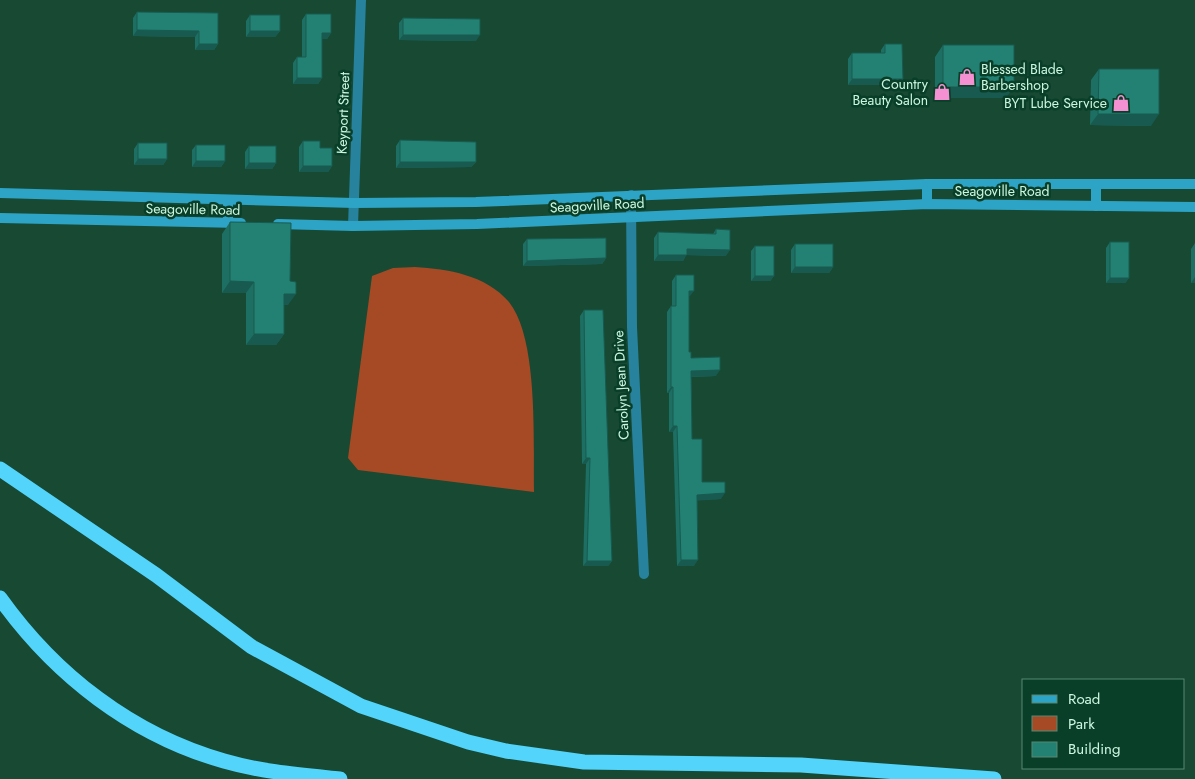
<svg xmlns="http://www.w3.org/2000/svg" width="1195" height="779" font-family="Jost,sans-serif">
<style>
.green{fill:#a54a25}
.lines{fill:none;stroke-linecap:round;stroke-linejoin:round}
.street{stroke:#26829d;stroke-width:10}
.secondary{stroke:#2da4c6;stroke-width:10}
.highway{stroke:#53d4fb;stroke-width:15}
.wall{fill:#1d6f63}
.shaded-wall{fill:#185a50}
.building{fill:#228173;stroke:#185a50}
.labels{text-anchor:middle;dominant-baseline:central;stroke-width:5;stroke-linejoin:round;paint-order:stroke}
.poi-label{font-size:14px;fill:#cbf7df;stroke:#093e29;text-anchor:end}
.street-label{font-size:14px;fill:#cbf7df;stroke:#093e29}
</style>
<rect width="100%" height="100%" fill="#174933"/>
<path class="green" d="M415 267C448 269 486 275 509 302 539 339 533 444 534 492L358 470 348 458 372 276 393 268Z"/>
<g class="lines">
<g class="street">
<path d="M631 195 632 327 644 574"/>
<path d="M353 226 361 0"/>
</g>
<g class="secondary">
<path d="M1096 184V206"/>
<path d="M0 193 354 203 476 202 927 184H1195"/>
<path d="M927 204V184"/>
<path d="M0 218 241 223"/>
<path d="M228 223V200"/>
<path d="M278 224 353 226 477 224 927 204 1195 207"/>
</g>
<g class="highway">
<path d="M0 469 156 575 252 647 361 706 468 742 506 751 584 762 801 765 994 779"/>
<path d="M0 598C55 675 132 735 224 761 262 772 301 775 340 779"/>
</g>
</g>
<g class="wall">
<path d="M137 12 218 13V44L214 50H195V37L133 36V18Z"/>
<path d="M306 14 331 33 327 39H322V78L318 84H293V63L297 57H302V20Z"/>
<path d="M250 15 280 31 275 37H246V21Z"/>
<path d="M403 18 476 41 399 40V23Z"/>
<path d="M885 44 903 79 899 85H848V59L852 53H881V50Z"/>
<path d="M943 45 1006 98H935V57Z"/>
<path d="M1099 69 1151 126 1090 125 1091 80Z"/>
<path d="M400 140 476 162 471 167 396 168V146Z"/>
<path d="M303 141 320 148 332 166 328 172H299V147Z"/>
<path d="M138 143 167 159 163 165H134V149Z"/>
<path d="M196 145 225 161 221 167H192V150Z"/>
<path d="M249 146 276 163 272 169H245V152Z"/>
<path d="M230 222 288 305H284V334L276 345H246V293H222V234Z"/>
<path d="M716 229 726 256 686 255 683 261H654V238L658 232 713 234Z"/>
<path d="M527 239 606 258 602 264 523 266V244Z"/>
<path d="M1110 242 1129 278 1125 283H1106V248Z"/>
<path d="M1195 243V283H1191V249Z"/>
<path d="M795 244 833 267 829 273H791V250Z"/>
<path d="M755 246 774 276 770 281H751V251Z"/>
<path d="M676 275 690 296H689V352L691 358 716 376 691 377 692 439 702 482 721 499 697 500 694 566H677L673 432H669V393H667V312L671 306H672V281Z"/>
<path d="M584 310 612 561 608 566H583L586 464H582L580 316Z"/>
</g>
<g class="shaded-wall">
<path d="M137 30 199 31 195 37 133 36Z"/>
<path d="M250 31H280L275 37H246Z"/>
<path d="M322 33H331L327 39H318Z"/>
<path d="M403 35H480L476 41 399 40Z"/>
<path d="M199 44H218L214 50H195Z"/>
<path d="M297 78H322L318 84H293Z"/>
<path d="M852 79H903L899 85H848Z"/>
<path d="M943 87H1014L1006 98H935Z"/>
<path d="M1098 114H1159L1151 126 1090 125Z"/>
<path d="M138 159H167L163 165H134Z"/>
<path d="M196 161H225L221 167H192Z"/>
<path d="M400 162H476L471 167 396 168Z"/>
<path d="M249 163H276L272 169H245Z"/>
<path d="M303 166H332L328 172H299Z"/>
<path d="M687 249 730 250 726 256 686 255 683 261H654L658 255Z"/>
<path d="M606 258 602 264 523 266 527 261Z"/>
<path d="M795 267H833L829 273H791Z"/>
<path d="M755 276H774L770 281H751Z"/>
<path d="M1195 277V283H1191Z"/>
<path d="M1110 278H1129L1125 283H1106Z"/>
<path d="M230 281 254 282 246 293H222Z"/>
<path d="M689 291H694L690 296H685Z"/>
<path d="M284 294H296L288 305H276Z"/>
<path d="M254 334H284L276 345H246Z"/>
<path d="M720 370 716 376 687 377 691 371Z"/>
<path d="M671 387H673L669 393H667Z"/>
<path d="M673 426H677L673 432H669Z"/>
<path d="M586 458H590L586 464H582Z"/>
<path d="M725 493 721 499 693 501 697 495Z"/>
<path d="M681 560H698L694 566H677Z"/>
<path d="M587 561H612L608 566H583Z"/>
</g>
<g class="building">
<path d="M137 12 218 13V44H199V31L137 30Z"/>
<path d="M306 14H331V33H322V78H297V57H306Z"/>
<rect x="250" y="15" width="30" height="16"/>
<path d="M403 18 480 19V35H403Z"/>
<path d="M885 44H902L903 79H852V53H885Z"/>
<rect x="943" y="45" width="71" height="42"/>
<path d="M1099 69H1159V114H1098Z"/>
<path d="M400 140 476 142V162H400Z"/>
<path d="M303 141H320V148H332V166H303Z"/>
<rect x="138" y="143" width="29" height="16"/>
<rect x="196" y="145" width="29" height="16"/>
<rect x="249" y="146" width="27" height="17"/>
<path d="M230 222 291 223 290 281 296 282V294H284V334H254V282L230 281Z"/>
<path d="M716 229 730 230V250L687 249V255H658V232L716 234Z"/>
<path d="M606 238V258L527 261V239Z"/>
<rect x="1110" y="242" width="19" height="36"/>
<rect x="795" y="244" width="38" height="23"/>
<rect x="755" y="246" width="19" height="30"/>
<path d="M676 275H694V291H689V352H691V358L720 357V370L691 371 692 439H702V482H725V493L697 495 698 560H681L677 426H673V387H671V306H676Z"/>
<path d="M584 310H603L612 561H587L590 458H586Z"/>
</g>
<defs>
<g id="shop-bare" transform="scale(1.35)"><path d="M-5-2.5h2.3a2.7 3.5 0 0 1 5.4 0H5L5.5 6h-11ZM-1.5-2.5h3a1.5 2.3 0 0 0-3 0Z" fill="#f591d2" stroke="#093e29" stroke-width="2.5" paint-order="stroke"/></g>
</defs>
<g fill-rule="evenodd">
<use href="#shop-bare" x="967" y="77"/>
<use href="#shop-bare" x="942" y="92"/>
<use href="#shop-bare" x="1121" y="103"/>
</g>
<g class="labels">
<g class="poi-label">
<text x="981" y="69" text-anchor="start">Blessed Blade<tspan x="981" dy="16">Barbershop</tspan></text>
<text x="928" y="84">Country<tspan x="928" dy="16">Beauty Salon</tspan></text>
<text x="1107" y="103">BYT Lube Service</text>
</g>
<g class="street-label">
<text transform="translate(343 113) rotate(-88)">Keyport Street</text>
<text x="1002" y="191">Seagoville Road</text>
<text transform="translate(597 205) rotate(-3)">Seagoville Road</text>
<text transform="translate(193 209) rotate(1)">Seagoville Road</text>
<text transform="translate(621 385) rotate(-93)">Carolyn Jean Drive</text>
</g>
</g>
<rect x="1022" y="679" width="162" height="90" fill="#093e29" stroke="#578872"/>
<rect x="1032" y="695" width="25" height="8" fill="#2da4c6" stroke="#578872"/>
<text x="1068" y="704" font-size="15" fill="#cbf7df">Road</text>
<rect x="1032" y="716" width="25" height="15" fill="#a54a25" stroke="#578872"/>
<text x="1068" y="729" font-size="15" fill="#cbf7df">Park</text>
<rect x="1032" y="742" width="25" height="15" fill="#228173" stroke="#578872"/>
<text x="1068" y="754" font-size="15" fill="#cbf7df">Building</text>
</svg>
